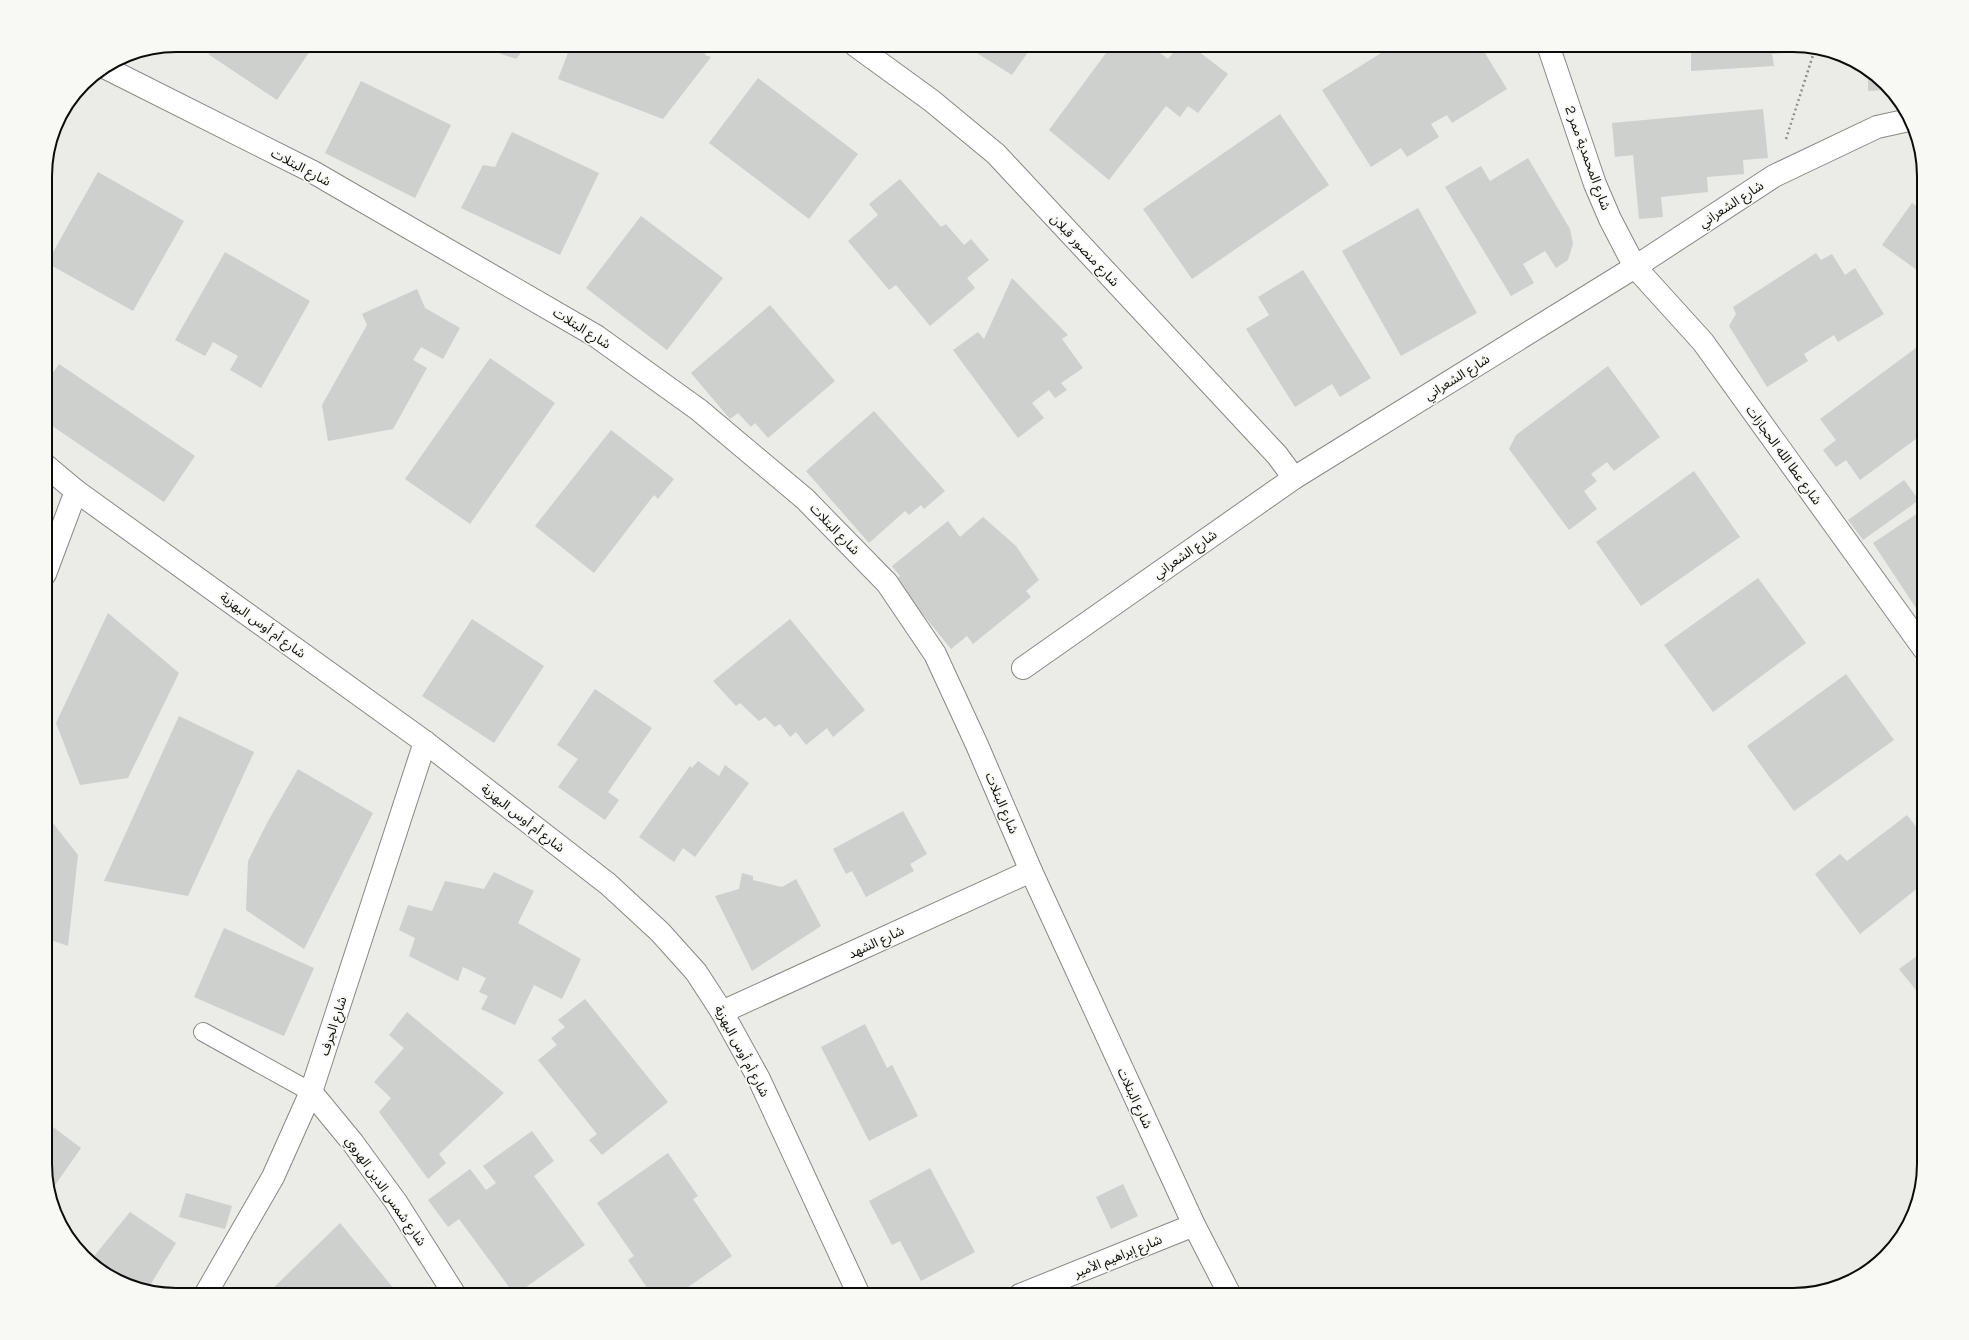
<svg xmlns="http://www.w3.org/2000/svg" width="1969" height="1340" font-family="'Space Grotesk','Noto Sans Arabic',sans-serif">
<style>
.building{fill:#cdd0cc}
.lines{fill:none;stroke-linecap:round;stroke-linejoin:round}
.service-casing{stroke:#888884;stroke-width:20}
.minor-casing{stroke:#888884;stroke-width:24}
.path{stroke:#8d8d8a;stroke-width:2.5;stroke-dasharray:2 3;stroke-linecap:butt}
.service{stroke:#fff;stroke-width:18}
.minor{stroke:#fff;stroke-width:22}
.labels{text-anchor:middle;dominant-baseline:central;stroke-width:3.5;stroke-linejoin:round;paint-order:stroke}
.street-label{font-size:13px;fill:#0c0c0a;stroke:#f8f9f4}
.rim{fill:none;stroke:#0c0c0a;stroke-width:2}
</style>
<rect width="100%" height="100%" fill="#ebebe7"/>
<g class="building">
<path d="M230 45H314L277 100 208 54Z"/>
<path d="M475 45H527L516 59Z"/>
<path d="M571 45H708L705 55 711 57 663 119 558 79Z"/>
<path d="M964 45H1033L1012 75Z"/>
<path d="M1112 45H1150L1168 59 1179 45H1190L1228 74 1198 113 1188 106 1180 117 1166 106 1109 180 1049 130Z"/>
<path d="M1394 45H1480L1507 89 1452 123 1447 115 1431 124 1439 137 1407 157 1401 148 1371 167 1322 90Z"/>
<path d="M1691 45H1793L1797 46V52L1772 54 1774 66 1691 71Z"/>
<path d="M1868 70 1887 90 1868 91Z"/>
<path d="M758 78 858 154 809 219 709 143Z"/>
<path d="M361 81 451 125 415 198 325 153Z"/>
<path d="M1763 109 1768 158 1743 160 1744 174 1707 177 1708 192 1661 197 1663 217 1639 219 1633 155 1615 157 1612 123Z"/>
<path d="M1280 114 1329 185 1192 279 1143 209Z"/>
<path d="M512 132 599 173 560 255 461 208 483 165 495 167Z"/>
<path d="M1528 158 1570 229 1573 244 1568 260 1556 268 1545 251 1523 264 1534 283 1511 296 1445 187 1481 166 1490 181Z"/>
<path d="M98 172 184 221 133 311 47 263Z"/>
<path d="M900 179 941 227 946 224 964 245 971 239 989 260 967 278 975 288 930 326 896 285 889 290 848 241 878 215 869 204Z"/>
<path d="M1912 203 1924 211V275L1882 245Z"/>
<path d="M1418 208 1477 313 1401 356 1342 251Z"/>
<path d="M641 216 723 278 667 350 586 288Z"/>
<path d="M225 252 310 301 261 388 230 370 238 356 213 342 205 356 175 340Z"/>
<path d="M1816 253 1821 260 1832 254 1845 275 1855 268 1884 314 1838 342 1834 335 1804 354 1808 361 1767 387 1729 326 1736 314 1733 307Z"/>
<path d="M1303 270 1371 378 1340 397 1332 384 1295 407 1246 329 1269 315 1258 297Z"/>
<path d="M1012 278 1068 335 1062 339 1083 368 1061 383 1067 390 1055 398 1049 390 1032 403 1044 418 1018 438 953 350 978 332 984 339Z"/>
<path d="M417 289 425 308 460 328 443 359 421 347 413 360 427 368 393 429 328 441 322 405 367 325 362 314Z"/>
<path d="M770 305 835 381 768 438 755 423 751 427 738 413 730 419 691 373Z"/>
<path d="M1924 342V433L1860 480 1846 460 1836 467 1823 450 1836 440 1820 419Z"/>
<path d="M490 358 555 403 470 524 405 479Z"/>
<path d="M59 364 195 456 164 502 45 421 49 415 45 412V384Z"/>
<path d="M1608 366 1660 437 1614 471 1607 462 1591 474 1597 481 1584 491 1597 509 1569 530 1509 449 1516 435Z"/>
<path d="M874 411 945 491 924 509 921 505 909 515 905 511 869 543 806 471Z"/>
<path d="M611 430 674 479 658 499 654 495 594 573 535 526Z"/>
<path d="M1694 471 1740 537 1641 606 1596 542Z"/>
<path d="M1904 480 1919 500 1863 540 1848 520Z"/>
<path d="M1924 509V610L1916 608 1873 543Z"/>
<path d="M983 517 1016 546 1039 580 1026 591 1031 597 973 644 967 636 951 649 895 580 900 576 892 566 948 521 960 537Z"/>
<path d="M1758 578 1806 643 1713 712 1664 645Z"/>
<path d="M108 613 179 673 128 778 80 785 56 723Z"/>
<path d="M472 619 544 666 494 743 422 696Z"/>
<path d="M790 619 865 710 833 737 827 728 806 745 796 732 790 737 780 724 775 727 765 717 759 721 740 703 736 706 713 681Z"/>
<path d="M1846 674 1894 740 1794 811 1747 746Z"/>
<path d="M595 689 652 728 608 792 619 800 605 820 558 787 578 759 557 745Z"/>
<path d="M179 716 254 752 188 896 104 881Z"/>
<path d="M698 761 719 776 725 765 749 783 695 857 683 848 674 862 639 837 690 766 692 768Z"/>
<path d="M298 769 373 813 304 949 246 910 248 861 267 823Z"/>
<path d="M903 811 927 854 910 864 914 871 866 897 852 871 846 874 833 849Z"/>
<path d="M45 813 78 855 68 946 45 938Z"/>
<path d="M1907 815 1924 837V883L1860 934 1815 874 1840 854 1847 861Z"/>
<path d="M494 872 534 891 518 923 581 959 562 999 534 985 515 1025 481 1009 488 996 479 992 486 978 463 967 458 981 409 956 415 938 399 930 408 905 432 911 445 881 484 889Z"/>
<path d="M742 873 753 876V880L782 887 796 879 821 926 752 971 715 896 739 889Z"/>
<path d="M224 928 314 968 284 1036 194 997Z"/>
<path d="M1924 951V1000L1899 969Z"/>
<path d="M585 999 668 1102 602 1155 589 1140 597 1134 538 1060 557 1045 551 1038 565 1027 558 1020Z"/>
<path d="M407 1012 504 1093 439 1154 446 1163 428 1179 379 1112 391 1098 374 1082 404 1048 389 1035Z"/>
<path d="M865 1024 887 1068 892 1065 918 1116 869 1141 821 1047Z"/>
<path d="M45 1121 81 1148 51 1191 45 1173Z"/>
<path d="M532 1131 554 1161 534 1176 585 1245 515 1295 459 1219 448 1227 428 1200 470 1169 486 1190 496 1183 483 1166Z"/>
<path d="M668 1153 698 1196 693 1199 732 1256 677 1295H652L628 1260 634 1256 597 1203Z"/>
<path d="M930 1168 975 1252 921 1281 900 1241 892 1245 869 1201Z"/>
<path d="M1123 1184 1138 1216 1111 1229 1096 1197Z"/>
<path d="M186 1193 232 1206 225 1229 179 1217Z"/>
<path d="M130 1212 176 1243 147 1290 134 1288 103 1273 91 1260Z"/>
<path d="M340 1223 399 1295H266Z"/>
</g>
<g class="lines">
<g class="service-casing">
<path id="service" d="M203 1032 311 1092"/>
</g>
<g class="minor-casing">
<g id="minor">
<path d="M855 45 932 101 996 154 1277 455 1294 478"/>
<path d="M1548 45 1595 184 1610 219 1635 267 1703 342 1924 649"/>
<path d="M106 68 313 172 596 336 699 410 805 499 887 583 935 654 977 745 1031 871 1194 1225 1230 1295"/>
<path d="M45 465 76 491 425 742 608 884 660 932 696 972 722 1012 759 1079 859 1295"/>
<path d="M45 574 76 491"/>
<path d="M1023 668 1294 478 1635 267 1774 176 1877 127 1909 120"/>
<path d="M722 1012 1031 871"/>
<path d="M311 1092 353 1143 396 1202 455 1295"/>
<path d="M205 1295 273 1177 311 1092 425 742"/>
<path d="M1020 1295 1194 1225"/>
</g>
</g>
<path class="path" d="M1786 139 1815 49"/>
<use href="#service" class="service"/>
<use href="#minor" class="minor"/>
</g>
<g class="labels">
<g class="street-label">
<text transform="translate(1588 158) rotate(70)">شارع المحمدية ممر 2</text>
<text transform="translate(301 167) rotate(28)">شارع البتلات</text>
<text transform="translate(1731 204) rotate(-33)">شارع الشعراني</text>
<text transform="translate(1085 250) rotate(47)">شارع منصور قبلان</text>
<text transform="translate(582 328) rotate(32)">شارع البتلات</text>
<text transform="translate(1457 377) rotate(-32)">شارع الشعراني</text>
<text transform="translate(1784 455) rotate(54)">شارع عطا الله الحجازات</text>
<text transform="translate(835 529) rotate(46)">شارع البتلات</text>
<text transform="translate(1185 554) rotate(-35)">شارع الشعراني</text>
<text transform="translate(263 625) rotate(36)">شارع أم أوس البهزية</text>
<text transform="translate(1002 803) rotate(67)">شارع البتلات</text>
<text transform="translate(523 818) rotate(38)">شارع أم أوس البهزية</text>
<text transform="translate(876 942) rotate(-25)">شارع الشهد</text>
<text transform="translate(333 1026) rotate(-72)">شارع الجرف</text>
<text transform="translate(742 1051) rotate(62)">شارع أم أوس البهزية</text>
<text transform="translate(1135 1098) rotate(65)">شارع البتلات</text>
<text transform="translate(386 1191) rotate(55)">شارع شمس الدين الهروي</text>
<text transform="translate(1118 1256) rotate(-22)">شارع إبراهيم الأمير</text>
</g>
</g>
<path d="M0 0H1969V1340H0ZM176 52H1793A124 124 0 0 1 1917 176V1164A124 124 0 0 1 1793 1288H176A124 124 0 0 1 52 1164V176A124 124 0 0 1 176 52Z" fill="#f8f9f4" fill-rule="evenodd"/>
<path class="rim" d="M176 52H1793A124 124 0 0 1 1917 176V1164A124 124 0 0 1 1793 1288H176A124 124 0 0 1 52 1164V176A124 124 0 0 1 176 52Z"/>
</svg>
